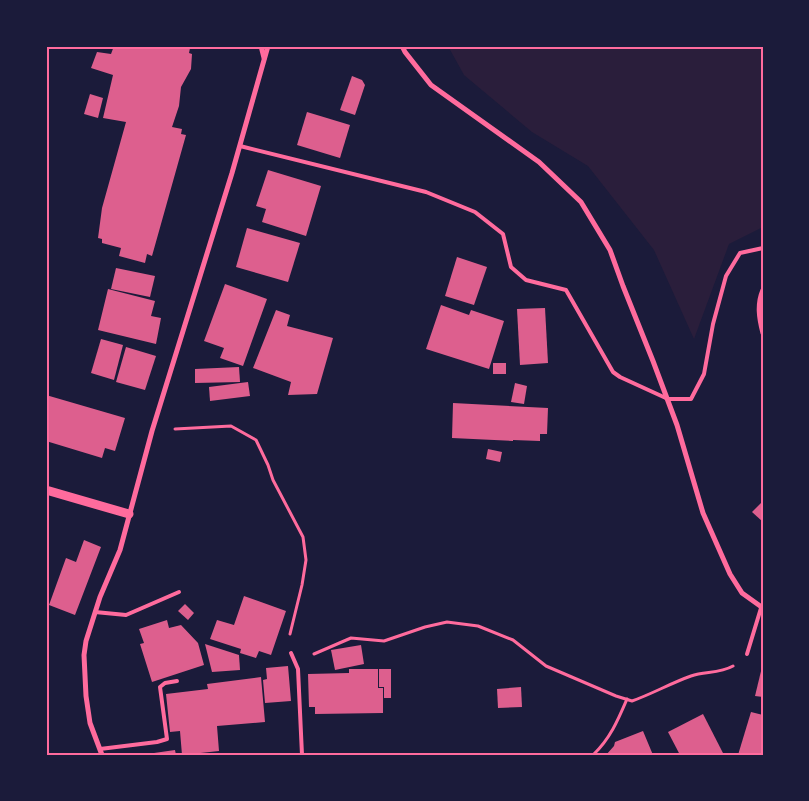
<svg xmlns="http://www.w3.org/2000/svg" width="809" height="801" font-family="Inter,sans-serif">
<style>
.green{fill:#2a1e3b}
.building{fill:#dd5f8e}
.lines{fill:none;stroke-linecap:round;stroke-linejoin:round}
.path{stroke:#ff6b9d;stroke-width:3}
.service{stroke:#ff6b9d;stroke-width:4}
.minor{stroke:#ff6b9d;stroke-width:5}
.tertiary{stroke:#ff6b9d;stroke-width:9}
.neatline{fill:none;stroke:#ff6b9d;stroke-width:2}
</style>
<rect width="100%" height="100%" fill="#1b1b3a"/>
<path class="green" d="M448 46H763V227L729 244 694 339 654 250 588 166 532 132 464 75Z"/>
<g class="building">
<path d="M114 46H184L190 48 189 53 192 54 191 69 181 87 179 106 172 127 182 129 181 134 186 135 152 256 147 254 145 263 119 256 121 248 102 243V239L98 238 102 208 126 122 103 118 113 75 91 68 97 52 111 54Z"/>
<path d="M352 76 362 80 365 85 355 115 340 110Z"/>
<path d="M90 94 103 98 98 118 84 114Z"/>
<path d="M307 112 350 125 340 158 297 145Z"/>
<path d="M268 170 321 186 306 236 262 222 266 209 256 206Z"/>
<path d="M247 228 300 243 288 282 236 267Z"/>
<path d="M457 257 487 267 474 305 445 296Z"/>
<path d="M116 268 155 276 150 297 111 289Z"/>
<path d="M225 284 267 299 243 366 220 358 224 348 204 341Z"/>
<path d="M108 289 155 301 151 316 161 318 156 344 98 330Z"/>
<path d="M441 305 469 315 471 310 504 321 489 369 426 349Z"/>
<path d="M545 308 548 363 520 365 517 309Z"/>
<path d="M276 310 290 315 287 326 333 338 317 394 288 395 291 382 253 368Z"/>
<path d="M101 339 123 345 114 380 91 373Z"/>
<path d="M126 347 156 356 145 390 116 382Z"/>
<rect x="493" y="363" width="13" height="11"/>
<path d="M239 367 240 382 195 383V369Z"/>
<path d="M248 382 250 396 210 401 209 387Z"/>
<path d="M515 383 527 386 524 404 511 402Z"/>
<path d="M46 395 125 418 115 451 105 448 102 458 46 441Z"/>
<path d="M453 403 548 408 547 434H540V441L513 440V441L452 438Z"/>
<path d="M488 449 502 452 500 462 486 459Z"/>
<path d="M763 501V522L752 512Z"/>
<path d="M84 540 101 547 75 615 49 605 66 558 76 562Z"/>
<path d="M244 596 286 611 271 655 259 651 256 658 240 653 241 649 210 639 217 620 234 625Z"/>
<path d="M185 604 194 613 188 620 178 611Z"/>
<path d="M167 620 169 628 181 625 198 643 204 665 152 682 140 644 144 643 139 629Z"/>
<path d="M205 644 239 655 240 670 212 672Z"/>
<path d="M361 645 364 664 335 670 331 650Z"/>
<path d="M288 666 291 701 265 703 263 680 267 679 266 668Z"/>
<path d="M762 667 763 668V697L755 696Z"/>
<path d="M349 669H378V688H383V713L315 714V707H309L308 674 349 673Z"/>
<path d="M379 669H391V698H384V687H379Z"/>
<path d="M261 677 265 722 217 726 219 751 182 755 180 731 170 732 166 694 208 689 207 684Z"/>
<path d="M521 687 522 707 498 708 497 689Z"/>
<path d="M751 712 763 715V755H738Z"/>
<path d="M703 714 724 755H680L668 732Z"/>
<path d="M643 731 653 755H606L614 746 615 742Z"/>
<path d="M175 750 176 755H147V754Z"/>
</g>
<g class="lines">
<g class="path">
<path d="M175 429 231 426 256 440 268 465 273 480 303 537 306 560 302 585 290 634"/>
<path d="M314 654 351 638 384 641 425 627 447 622 478 626 513 640 546 666 616 696 632 701C652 694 671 683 691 676 705 671 719 674 733 666"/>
<path d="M593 755C610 739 618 720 627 699"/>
</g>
<g class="service">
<path d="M240 146 426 192 475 212 503 234 511 267 526 280 566 290 613 372 620 377 668 399H691L704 374 713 324 726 276 740 253 763 248"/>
<path d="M95 612 126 615 179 592"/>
<path d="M291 653 298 669 302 755"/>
<path d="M747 654 761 608"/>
<path d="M100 749 157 742 167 739 160 687 165 683 177 681"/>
</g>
<g class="minor">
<path d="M261 46 264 58"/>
<path d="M402 46 405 52 431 85 539 162 581 202 610 250 623 286 653 361 677 425 703 513 730 574 742 593 763 608"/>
<path d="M763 290C757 304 759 318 763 333"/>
<path d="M102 755 90 723 86 696 84 655 86 641 100 597 120 550 152 431 232 173 268 46"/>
</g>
<path class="tertiary" d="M46 490 129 514"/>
</g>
<rect width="809" height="801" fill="none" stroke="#1b1b3a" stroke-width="95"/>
<rect x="48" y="48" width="714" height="706" class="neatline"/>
</svg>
